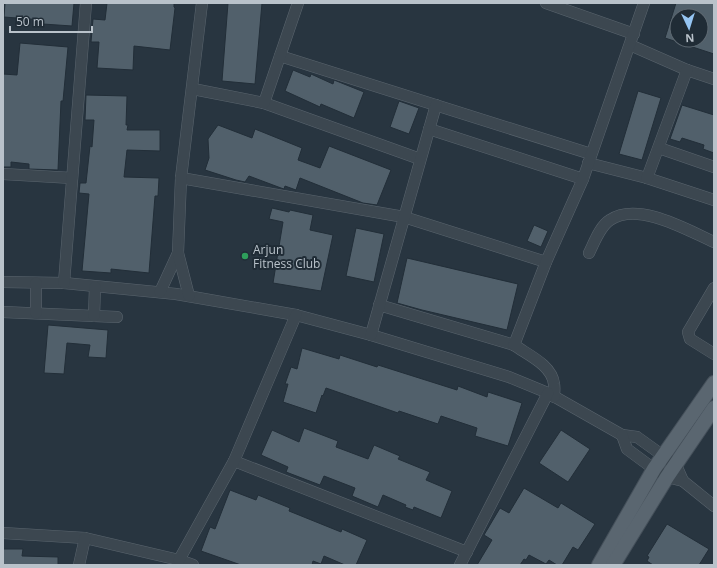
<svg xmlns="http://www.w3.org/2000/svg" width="717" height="568" font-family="'Open Sans',sans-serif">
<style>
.building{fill:#51606b;stroke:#222e38;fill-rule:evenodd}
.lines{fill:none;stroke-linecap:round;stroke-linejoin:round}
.minor-casing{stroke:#5a656e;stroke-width:12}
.major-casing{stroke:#45505a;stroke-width:16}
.minor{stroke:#3c4750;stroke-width:11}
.major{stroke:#5a6670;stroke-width:14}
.leisure-dot{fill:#2e9e5b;stroke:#202c36;stroke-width:1.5}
.labels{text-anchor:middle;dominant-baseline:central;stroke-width:4;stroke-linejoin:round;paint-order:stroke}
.poi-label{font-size:12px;fill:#b9c2ca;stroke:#202c36;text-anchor:start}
</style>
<rect width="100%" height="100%" fill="#283540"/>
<g class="building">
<path d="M5 3H74L72 26 43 24V20L4 17Z"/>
<path d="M107 3H174V7L175 8 170 50 134 46 133 70 97 68 99 42H91L93 19 105 20Z"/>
<path d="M228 3H262L255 84 222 81Z"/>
<path d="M676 3H714V54L665 38ZM677 16H701V40H677Z"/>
<path d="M20 43 68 47 63 101H61L58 170 29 169V164L11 162V167H3V74L17 75Z"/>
<path d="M293 70 310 77 311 74 333 84 334 80 364 92 354 118 321 104 320 107 285 91Z"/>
<path d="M638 91 661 98 642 160 619 154Z"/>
<path d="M86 95 127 96 126 125H128L127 130H160V151L127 150 124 177 159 178 158 196H155L149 273 111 269V273L82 271 89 194 79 193 80 183H86L90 146 92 147 94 120H85Z"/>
<path d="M399 101 419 108 409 134 390 127Z"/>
<path d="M682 105 714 115V153L703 149 704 145 682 138 680 142 670 139Z"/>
<path d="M218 125 252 138 255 129 302 148 298 160 320 168 329 146 391 170 377 205 363 203 300 178 296 190 285 186 284 189 281 188 249 176 245 182 236 180 205 170 209 158 208 139Z"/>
<path d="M272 208 289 212 290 210 313 215 310 230 333 235 321 291 273 283 283 222 269 219Z"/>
<path d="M534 225 548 231 541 247 527 241Z"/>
<path d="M356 228 384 234 374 282 346 276Z"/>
<path d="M407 258 518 284 507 330 422 310 397 303Z"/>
<path d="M48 325 108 330 106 358 88 357 90 345 67 343 64 374 44 373Z"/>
<path d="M302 348 339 359 340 355 377 367 378 365 457 390 458 386 487 397 488 392 522 403 508 446 475 436 477 428 441 416 438 424 399 411 398 413 326 388 323 396 322 395 316 413 283 402 288 384H285L291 367 297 369Z"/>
<path d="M304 428 338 441 336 447 368 459 374 445 400 456 398 459 430 472 426 480 452 491 441 518 414 507 413 510 405 507 406 505 383 495 378 507 352 496 355 488 324 476 320 485 286 472 288 467 261 455 272 430 299 442Z"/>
<path d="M561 430 590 449 568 482 539 463Z"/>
<path d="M524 488 558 508 561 503 595 524 578 550 573 547 562 565H557L549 560 546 564 529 555 526 560 524 559 520 565H477L492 540 484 535 500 508 509 513Z"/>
<path d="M230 490 256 500 258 495 290 508 289 511 341 532 342 529 367 540 356 565H345L324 556 321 564 313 561 312 565H241L201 551 210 527 215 529Z"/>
<path d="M667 524 709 549 699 565H653L647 561 649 557 647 556Z"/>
<path d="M3 549H23L22 556 58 557V565H3Z"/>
</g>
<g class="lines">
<g class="minor-casing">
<g id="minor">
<path d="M546 3 634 34"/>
<path d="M630 45 687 70 714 79"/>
<path d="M280 56 591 154"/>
<path d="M193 89 264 103 420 159"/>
<path d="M264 103 298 3"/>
<path d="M429 129 583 179"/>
<path d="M659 148 714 167"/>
<path d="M588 163 647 178 714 200"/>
<path d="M3 174 72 178"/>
<path d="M181 178 404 217 546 262"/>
<path d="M647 178 687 70"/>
<path d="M589 253C594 243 600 226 610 220 638 201 687 230 714 242"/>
<path d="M3 282 64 283 176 294 296 315 371 335 509 377 548 393 622 435 637 437 676 465 683 481"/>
<path d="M64 283 86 3"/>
<path d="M714 288 688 332 690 339 714 354"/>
<path d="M160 292 178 253"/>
<path d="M189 296 178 253 181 178 202 3"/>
<path d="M379 305 514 345"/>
<path d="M3 312 117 317"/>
<path d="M36 313V283"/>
<path d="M94 316 95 287"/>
<path d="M371 335 436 105"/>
<path d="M554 397C554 393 555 388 554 384 552 365 528 355 514 345L546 262 583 179 644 3"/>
<path d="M622 435 627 449 654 469 667 477 683 481 714 506"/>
<path d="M234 461 467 552"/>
<path d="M3 533 85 538 179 560 193 565"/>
<path d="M179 560 234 461 296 315"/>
<path d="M79 565 85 538"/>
<path d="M460 565 548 393"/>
</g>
</g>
<g class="major-casing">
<g id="major">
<path d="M599 565 654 469 714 383"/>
<path d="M613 565 667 477 714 408"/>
</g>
</g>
<use href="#minor" class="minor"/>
<use href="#major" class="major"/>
</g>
<circle class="leisure-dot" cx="245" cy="256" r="4"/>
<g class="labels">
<g class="poi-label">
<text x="253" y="249">Arjun<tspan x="253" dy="14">Fitness Club</tspan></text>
</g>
</g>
<rect width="717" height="568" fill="none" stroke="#b9c2ca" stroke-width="8"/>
<g transform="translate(689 28) rotate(176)"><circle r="19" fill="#202c36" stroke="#5d6871"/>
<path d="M0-3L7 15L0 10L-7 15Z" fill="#95c5f3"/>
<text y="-6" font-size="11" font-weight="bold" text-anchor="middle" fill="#b9c2ca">N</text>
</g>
<path d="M10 26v6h82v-6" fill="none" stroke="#b9c2ca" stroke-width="2"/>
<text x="16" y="26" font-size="12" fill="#b9c2ca" stroke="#202c36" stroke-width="3" paint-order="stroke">50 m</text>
</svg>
